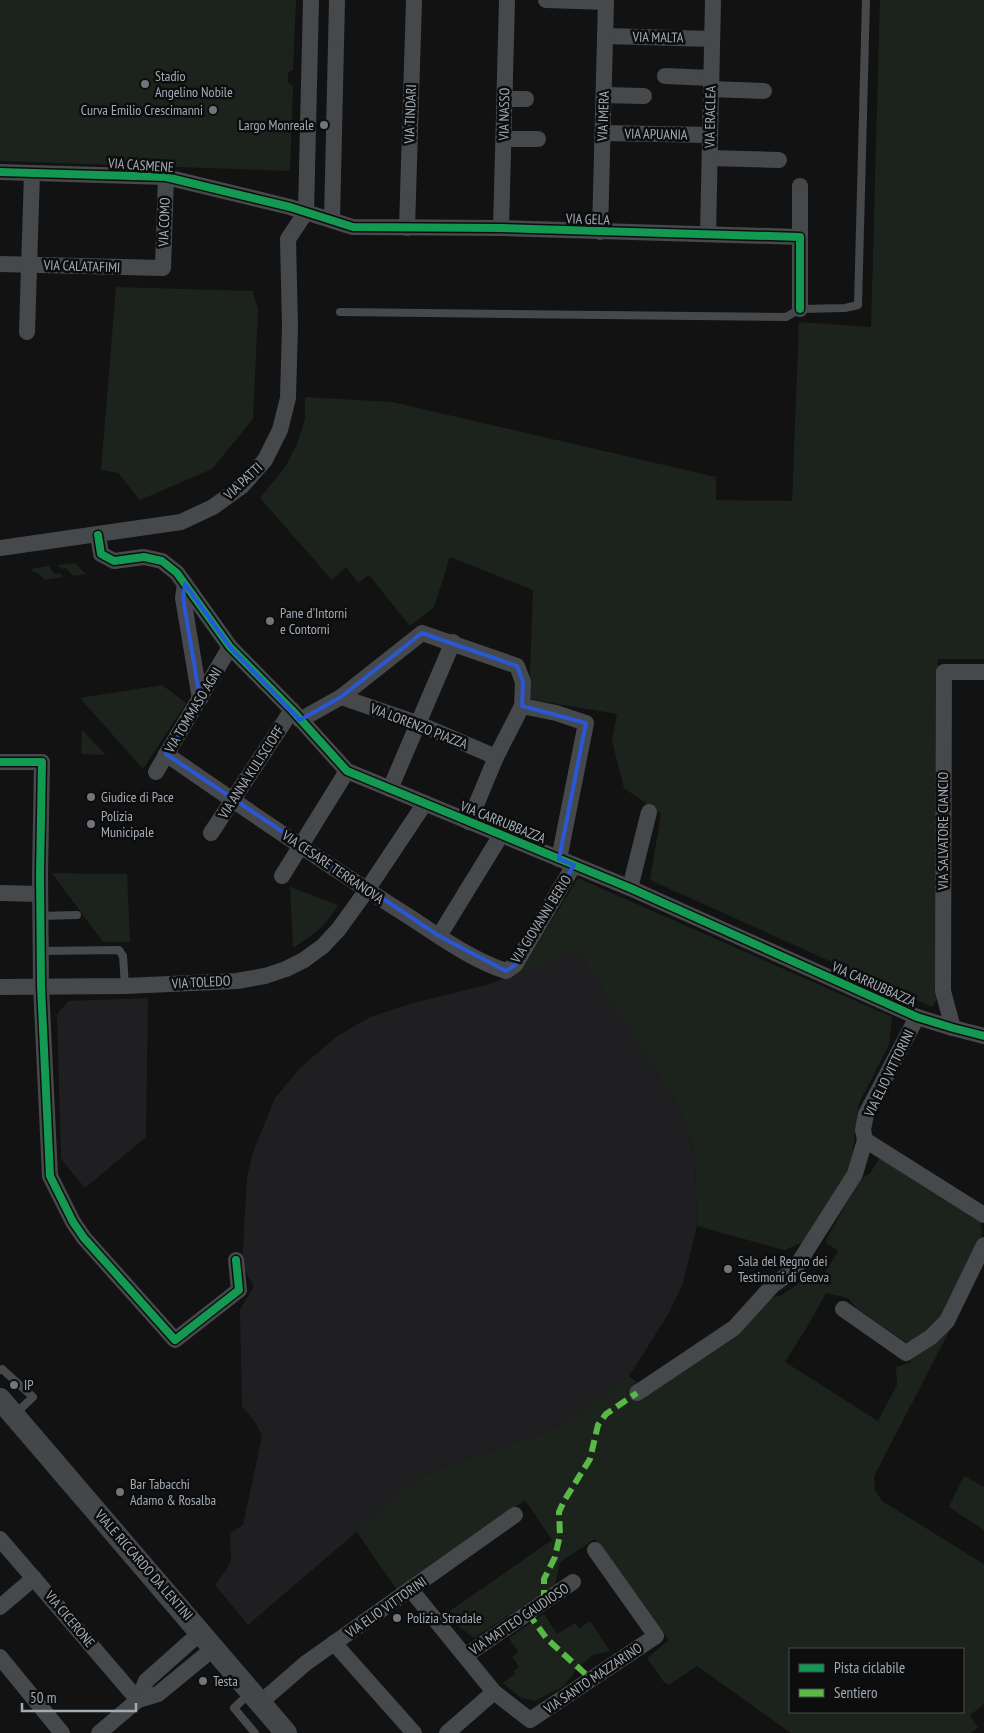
<svg xmlns="http://www.w3.org/2000/svg" width="984" height="1733" font-family="'PT Sans Narrow',sans-serif">
<style>
.built{fill:#1f1f21}
.green{fill:#1c231d;fill-rule:evenodd}
.lines{fill:none;stroke-linecap:round;stroke-linejoin:round}
.lane{stroke:#46494c;stroke-width:8}
.street{stroke:#46494c;stroke-width:16}
.secondary{stroke:#44474a;stroke-width:22}
.quiet{stroke:#58b947;stroke-width:6;stroke-dasharray:12 6;stroke-linecap:butt}
.cycleway-casing{stroke:#0d0d0e;stroke-width:11}
.cycleway{stroke:#139951;stroke-width:8}
.marked{fill:none;stroke:#2a57d4;stroke-width:4;stroke-linejoin:round}
.poi-dot{fill:#70767c;stroke:#0d0d0e;stroke-width:2}
.labels{text-anchor:middle;dominant-baseline:central;stroke-width:5;stroke-linejoin:round;paint-order:stroke}
.street-label{font-size:14px;fill:#a2acb5;stroke:#0d0d0e}
.poi-label{font-size:14px;fill:#a2acb5;stroke:#0d0d0e;text-anchor:start}
</style>
<rect width="100%" height="100%" fill="#121213"/>
<g class="built">
<path d="M577 951 676 1102 695 1154 697 1226 682 1286 669 1313 629 1376 567 1421 544 1433 437 1469 422 1476 248 1625 215 1585 226 1570 231 1560 230 1533 243 1525 262 1436 255 1422 242 1406 240 1310 254 1286 242 1266 247 1177 253 1152 275 1098 301 1067 336 1037 370 1017 413 1003 486 985Z"/>
<path d="M148 998 146 1137 85 1188 61 1159 57 1014 69 1001Z"/>
</g>
<g class="green">
<path d="M0 0H296L293 70 288 72V83L293 86 290 171 0 161Z"/>
<path d="M880 0H984V659H938L939 996 932 1007 650 880 661 814 624 788 612 741 617 714 529 699 533 590 450 557 434 607 410 626 369 575 358 583 346 567 332 580 260 498 286 466 297 444 305 419V397L392 402 716 477V500L792 501 799 322 871 327Z"/>
<path d="M116 287 253 291 258 310 253 419 212 469 140 500 118 473 101 470Z"/>
<path d="M75 563 86 574 73 576 66 568 61 569 58 565Z"/>
<path d="M49 566 54 574 60 573 63 577 45 580 38 573H35L31 569Z"/>
<path d="M162 685 186 703 143 769 80 698Z"/>
<path d="M82 730 106 755 81 754Z"/>
<path d="M52 873 127 874 130 942H103Z"/>
<path d="M578 878 892 1017 889 1045 859 1103 850 1171 802 1243 784 1250 697 1226 695 1154 676 1102 577 951 519 973Z"/>
<path d="M290 887 338 905C327 925 312 936 293 948Z"/>
<path d="M880 1157 980 1221 982 1233 943 1316 927 1332 907 1343 857 1309 848 1298 826 1293 807 1327 785 1362 878 1421 897 1385 896 1367 909 1363 917 1353 951 1328 874 1476 875 1490 882 1501 984 1564V1704L970 1715 978 1728 971 1733H791L697 1666 669 1685 663 1681 647 1658 669 1640 595 1539 560 1562 555 1585 474 1638 444 1615 552 1540 525 1500 397 1590 356 1531 422 1476 437 1469 544 1433 567 1421 629 1376 640 1385 627 1393 636 1401 736 1333 767 1299 782 1295 799 1283 807 1271 821 1279 838 1251 825 1242 859 1181 871 1172ZM790 1649H963V1712H790Z"/>
<path d="M964 1476 984 1487V1530L949 1507Z"/>
<path d="M544 1614 557 1634 575 1623 579 1629 590 1621 610 1651 593 1655 576 1670 564 1686 535 1701 521 1698 503 1683 515 1674 514 1671 519 1667 512 1657 518 1652 509 1638Z"/>
</g>
<g class="lines">
<g class="lane">
<path d="M340 312 786 317 800 309 845 308 858 305 866 0"/>
<path d="M40 916 77 915"/>
<path d="M41 951 119 950 123 956 125 986"/>
<path d="M0 1370 2 1369 33 1397 15 1414"/>
<path d="M250 1693 234 1708 255 1733"/>
</g>
<g class="street">
<path d="M546 0 606 2"/>
<path d="M605 36 712 39"/>
<path d="M665 76 711 78"/>
<path d="M711 89 764 91"/>
<path d="M604 95 644 96"/>
<path d="M505 99H526"/>
<path d="M603 133 710 135"/>
<path d="M504 139H538"/>
<path d="M710 158 779 160"/>
<path d="M0 172 166 177 290 207 353 227 501 228 800 237V309"/>
<path d="M306 212 311 0"/>
<path d="M332 220 337 0"/>
<path d="M407 228 414 0"/>
<path d="M501 228 507 0"/>
<path d="M600 232 606 0"/>
<path d="M708 234 713 0"/>
<path d="M800 237V186"/>
<path d="M0 264 163 268 166 177"/>
<path d="M27 332 32 173"/>
<path d="M98 535 101 554 114 561 144 557 162 561 177 573 230 647 292 710 347 771 630 888 917 1017 953 1028 984 1036"/>
<path d="M0 548 181 522 213 507 242 486 265 460 280 430 288 398 290 326 288 239 306 212"/>
<path d="M185 584 183 598 200 699"/>
<path d="M341 697 417 723 496 757"/>
<path d="M522 706 556 713 586 723 559 859"/>
<path d="M300 720 341 697 422 633 517 666 523 682 522 706 496 757 469 822"/>
<path d="M166 754C242 807 319 859 397 909 431 930 468 959 506 971L515 965 574 865"/>
<path d="M0 762H42L40 874 41 986 50 1176 73 1222 84 1238 175 1340 239 1290 236 1260"/>
<path d="M156 772 230 647"/>
<path d="M390 789 453 642"/>
<path d="M211 833 292 710"/>
<path d="M282 876 347 771"/>
<path d="M630 888 649 812"/>
<path d="M0 893 40 894"/>
<path d="M439 936 501 835"/>
<path d="M0 987 125 986 237 981 265 976 286 969 304 960 323 946 338 930 367 890 425 803"/>
<path d="M953 1028 943 991 944 672H984"/>
<path d="M865 1140 984 1215"/>
<path d="M843 1309 906 1353 931 1337 947 1321 984 1245"/>
<path d="M637 1393 734 1328 773 1285 794 1270 855 1174 865 1140 863 1130 866 1114 917 1017"/>
<path d="M0 1539 138 1700"/>
<path d="M411 1590 494 1692 530 1720 656 1636 595 1550"/>
<path d="M0 1607 34 1578"/>
<path d="M334 1643 414 1733"/>
<path d="M465 1656 573 1582"/>
<path d="M0 1657 62 1733"/>
<path d="M138 1700 146 1681 201 1632"/>
<path d="M261 1702 306 1663 515 1515"/>
<path d="M99 1733 138 1700 158 1694 214 1648"/>
<path d="M447 1733 494 1692"/>
</g>
<path class="secondary" d="M0 1399 286 1733"/>
<g class="quiet">
<path d="M544 1602V1579L555 1557 560 1535 559 1512 564 1501 590 1459 598 1425 606 1414 637 1393"/>
<path d="M528 1613 547 1639 592 1680"/>
</g>
<g class="cycleway-casing">
<g id="cycleway">
<path d="M0 172 166 177 290 207 353 227 501 228 800 237V309"/>
<path d="M98 535 101 554 114 561 144 557 162 561 177 573 230 647 292 710 347 771 630 888 917 1017 953 1028 984 1036"/>
<path d="M0 762H42L40 874 41 986 50 1176 73 1222 84 1238 175 1340 239 1290 236 1260"/>
</g>
</g>
<use href="#cycleway" class="cycleway"/>
</g>
<path class="marked" d="M185 584 230 647 300 720 341 697 422 633 517 666 523 682 522 706 586 723 559 859 574 865 515 965 506 971 439 936 166 754 200 699 183 598Z"/>
<g class="poi-dot">
<circle cx="145" cy="84" r="5"/>
<circle cx="213" cy="110" r="5"/>
<circle cx="324" cy="125" r="5"/>
<circle cx="270" cy="621" r="5"/>
<circle cx="91" cy="797" r="5"/>
<circle cx="91" cy="824" r="5"/>
<circle cx="728" cy="1269" r="5"/>
<circle cx="14" cy="1385" r="5"/>
<circle cx="120" cy="1492" r="5"/>
<circle cx="397" cy="1618" r="5"/>
<circle cx="203" cy="1681" r="5"/>
</g>
<g class="labels">
<g class="street-label">
<text transform="translate(658 37) rotate(1)">VIA MALTA</text>
<text transform="translate(410 114) rotate(-88)">VIA TINDARI</text>
<text transform="translate(504 114) rotate(-89)">VIA NASSO</text>
<text transform="translate(603 116) rotate(-88)">VIA IMERA</text>
<text transform="translate(710 117) rotate(-89)">VIA ERACLEA</text>
<text transform="translate(656 134) rotate(1)">VIA APUANIA</text>
<text transform="translate(141 165) rotate(4)">VIA CASMENE</text>
<text transform="translate(588 219) rotate(2)">VIA GELA</text>
<text transform="translate(164 222) rotate(-88)">VIA COMO</text>
<text transform="translate(82 266) rotate(2)">VIA CALATAFIMI</text>
<text transform="translate(243 481) rotate(-43)">VIA PATTI</text>
<text transform="translate(193 710) rotate(-59)">VIA TOMMASO AGNI</text>
<text transform="translate(419 726) rotate(21)">VIA LORENZO PIAZZA</text>
<text transform="translate(251 772) rotate(-57)">VIA ANNA KULISCIOFF</text>
<text transform="translate(503 822) rotate(22)">VIA CARRUBBAZZA</text>
<text transform="translate(943 831) rotate(-90)">VIA SALVATORE CIANCIO</text>
<text transform="translate(333 867) rotate(34)">VIA CESARE TERRANOVA</text>
<text transform="translate(541 919) rotate(-58)">VIA GIOVANNI BERIO</text>
<text transform="translate(201 982) rotate(-3)">VIA TOLEDO</text>
<text transform="translate(874 984) rotate(24)">VIA CARRUBBAZZA</text>
<text transform="translate(889 1073) rotate(-64)">VIA ELIO VITTORINI</text>
<text transform="translate(144 1565) rotate(49)">VIALE RICCARDO DA LENTINI</text>
<text transform="translate(386 1607) rotate(-35)">VIA ELIO VITTORINI</text>
<text transform="translate(70 1619) rotate(50)">VIA CICERONE</text>
<text transform="translate(519 1619) rotate(-34)">VIA MATTEO GAUDIOSO</text>
<text transform="translate(593 1678) rotate(-34)">VIA SANTO MAZZARINO</text>
</g>
<g class="poi-label">
<text x="155" y="76">Stadio<tspan x="155" dy="16">Angelino Nobile</tspan></text>
<text x="203" y="110" text-anchor="end">Curva Emilio Crescimanni</text>
<text x="314" y="125" text-anchor="end">Largo Monreale</text>
<text x="280" y="613">Pane d'Intorni<tspan x="280" dy="16">e Contorni</tspan></text>
<text x="101" y="797">Giudice di Pace</text>
<text x="101" y="816">Polizia<tspan x="101" dy="16">Municipale</tspan></text>
<text x="738" y="1261">Sala del Regno dei<tspan x="738" dy="16">Testimoni di Geova</tspan></text>
<text x="24" y="1385">IP</text>
<text x="130" y="1484">Bar Tabacchi<tspan x="130" dy="16">Adamo &amp; Rosalba</tspan></text>
<text x="407" y="1618">Polizia Stradale</text>
<text x="213" y="1681">Testa</text>
</g>
</g>
<rect x="789" y="1648" width="175" height="65" fill="#0d0d0e" stroke="#494d51"/>
<rect x="799" y="1664" width="25" height="8" fill="#139951" stroke="#494d51"/>
<text x="834" y="1673" font-size="15" fill="#a2acb5">Pista ciclabile</text>
<rect x="799" y="1689" width="25" height="8" fill="#58b947" stroke="#494d51"/>
<text x="834" y="1698" font-size="15" fill="#a2acb5">Sentiero</text>
<path d="M22 1703v8h114v-8" fill="none" stroke="#a2acb5" stroke-width="2.5"/>
<text x="30" y="1703" font-size="15" fill="#a2acb5" stroke="#0d0d0e" stroke-width="4" paint-order="stroke">50 m</text>
</svg>
